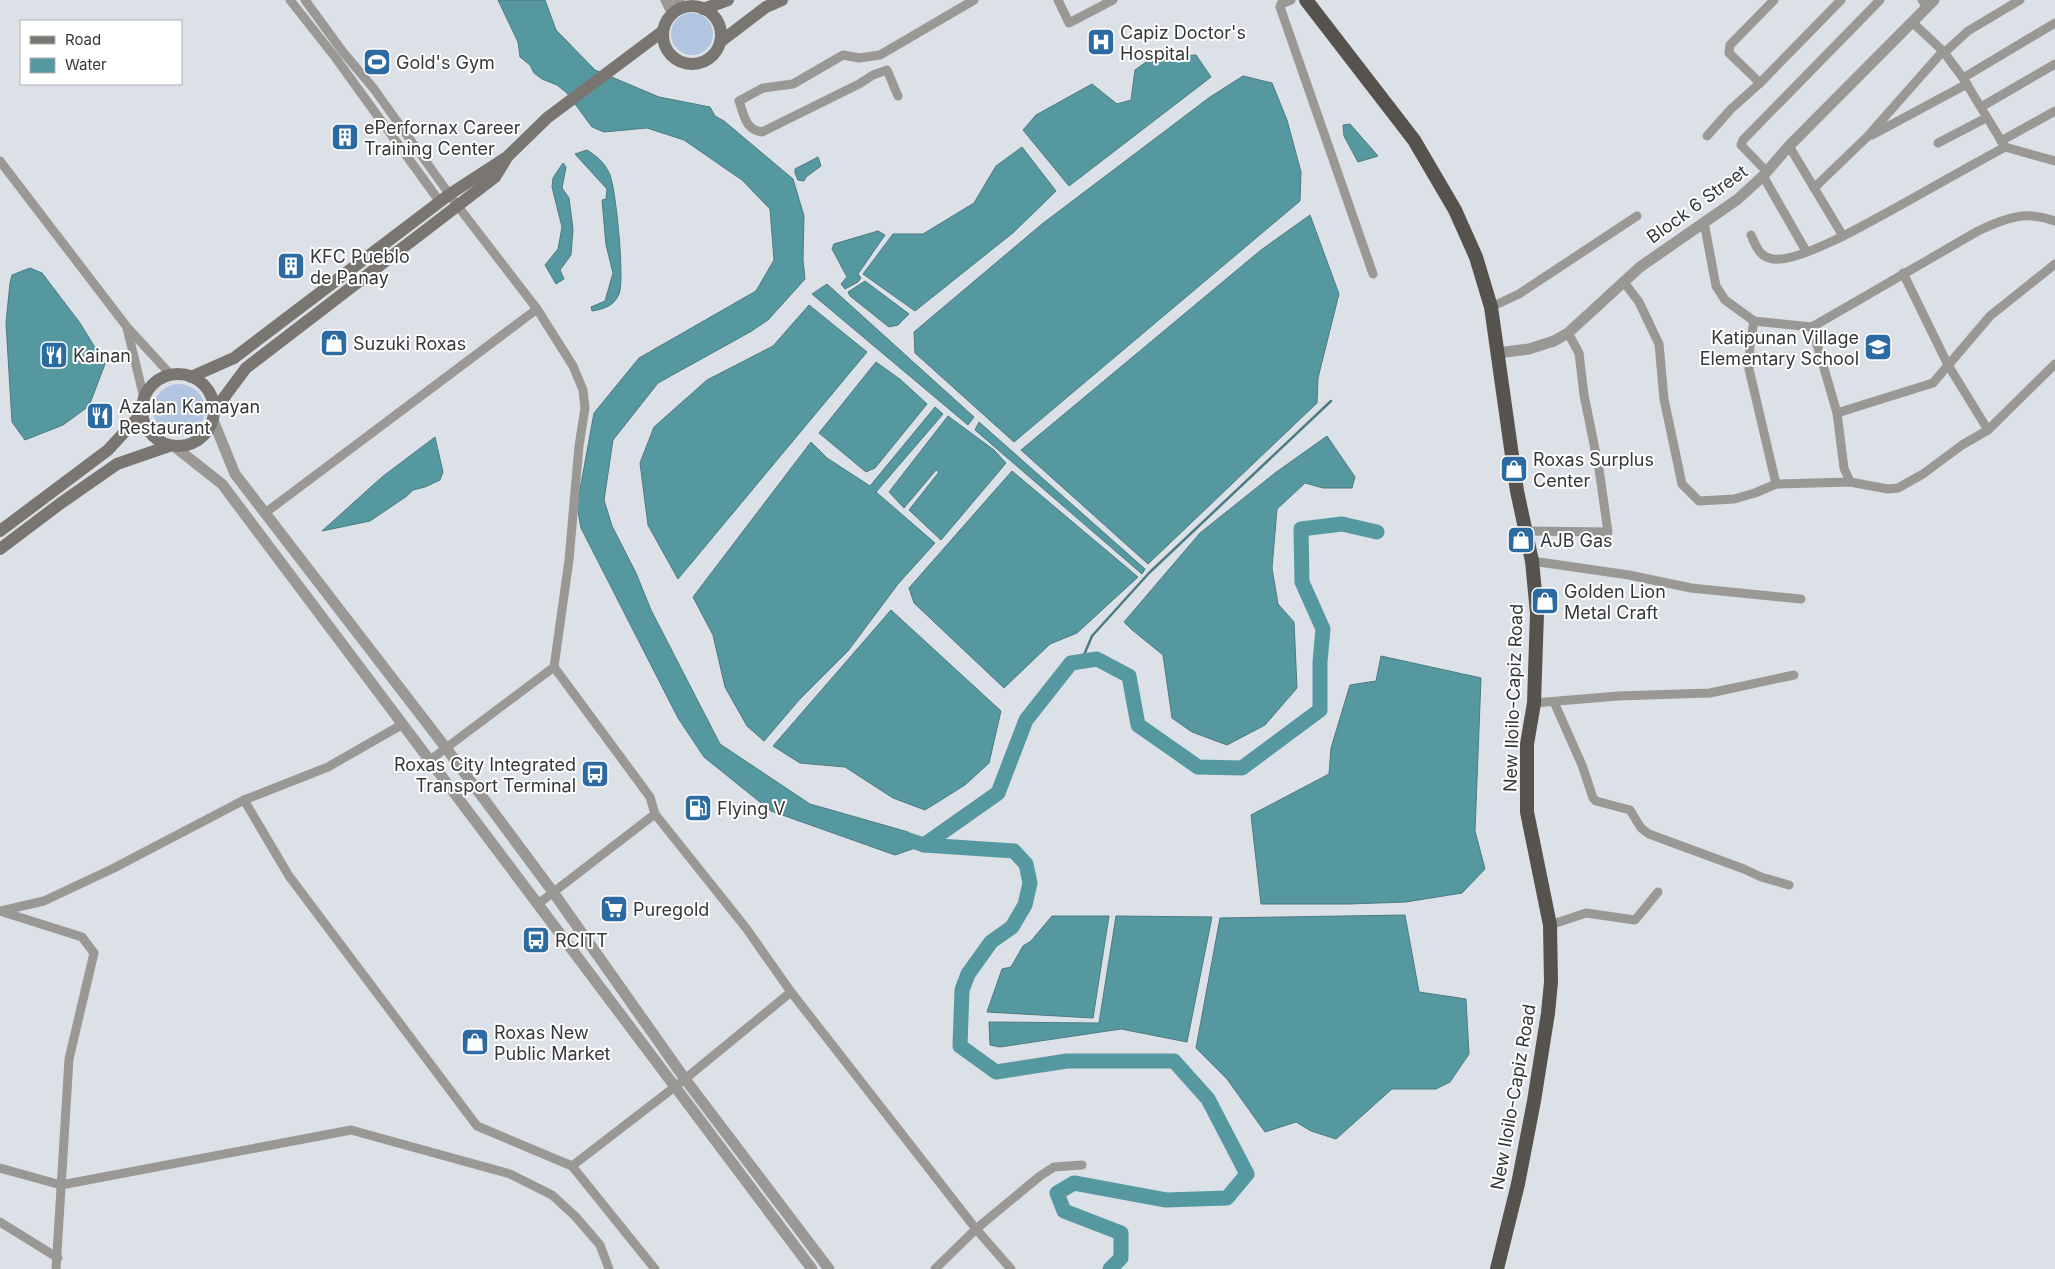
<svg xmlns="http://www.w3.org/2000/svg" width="2055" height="1269" font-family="Inter,sans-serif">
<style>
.green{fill:#b1c4e0}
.water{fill:#5698a0;stroke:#4c7b81}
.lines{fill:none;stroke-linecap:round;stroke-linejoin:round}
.stream{stroke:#4c7b81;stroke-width:2.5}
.river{stroke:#5698a0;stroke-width:15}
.minor{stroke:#9a9895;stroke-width:9}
.tertiary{stroke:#9a9895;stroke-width:11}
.secondary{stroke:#797571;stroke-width:12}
.trunk{stroke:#56524d;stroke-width:14}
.labels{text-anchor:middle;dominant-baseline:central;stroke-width:4;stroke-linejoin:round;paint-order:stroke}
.poi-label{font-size:18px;fill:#353739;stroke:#fff;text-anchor:start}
.street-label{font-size:18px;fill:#353739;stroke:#fff}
</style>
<rect width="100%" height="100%" fill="#dce0e7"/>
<g class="green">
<circle cx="692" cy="34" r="21"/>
<circle cx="179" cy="410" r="26"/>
</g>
<g class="water">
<path d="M498 0H545L556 30 595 70 659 97 710 107 715 116 724 121 793 179 804 216 803 260 805 279 768 320 750 332 658 383 613 440 604 500 612 526 636 573 651 610 720 744 810 804 908 832 924 845 895 855 771 811 704 757 678 718 581 528 577 506 594 413 639 358 756 291 774 260 770 209 742 180 684 140 647 128 604 132 592 127 567 93 557 85 542 79 534 73 530 65 520 57 518 42Z"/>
<path d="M1196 55 1211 77 1069 186 1023 130 1036 115 1092 84 1117 104 1131 100 1135 70 1153 57Z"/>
<path d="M1243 76 1272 83 1287 120 1301 172 1300 201 1014 442 915 353 914 332 1042 224 1210 97Z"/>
<path d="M1350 124 1378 156 1358 162 1344 136 1343 125Z"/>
<path d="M1022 147 1056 191 1014 232 915 311 863 274 893 234H923L974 203 996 166Z"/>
<path d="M587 150C598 157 605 163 610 175 616 190 625 281 619 294 614 306 604 309 592 311L591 307 605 301 613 273 606 245 602 200 606 199 607 189 575 154Z"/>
<path d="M818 157 821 166 806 177 804 181 798 180 795 173V169Z"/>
<path d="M563 163 566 167 562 188 569 198 573 229 571 255 560 270 564 279 556 284 545 265 558 249 562 227 552 187 553 178Z"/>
<path d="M1310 215 1339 294 1318 378 1317 403 1148 564 1021 450 1261 250Z"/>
<path d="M878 231 885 235 858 274 861 278 858 282 845 289 841 284 847 277 832 249 834 244Z"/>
<path d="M30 268 42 273 80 323 105 364 89 406 63 425 25 440 12 422 6 323 10 283 12 275Z"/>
<path d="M865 281 909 314 898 325 889 327 850 296 848 292Z"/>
<path d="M827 284 974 417 968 425 812 294Z"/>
<path d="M809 305 867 352 678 579 648 525 640 463 654 427 707 380 773 346Z"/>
<path d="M876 362 901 380 927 404 875 468 866 472 819 433Z"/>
<path d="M935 407 943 414 876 492 935 543 898 584 848 651 799 700 764 741 747 726 725 687 713 635 693 597 811 442 827 458 870 486Z"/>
<path d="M948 416 994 450 1006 463 941 540 909 510 939 472 936 470 904 508 889 492Z"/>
<path d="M979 422 1145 569 1142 574 975 430Z"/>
<path d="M1327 436 1355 477 1352 488H1323L1305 483 1277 509 1272 568 1278 604 1294 622 1297 688 1265 725 1227 745 1192 732 1172 718 1163 655 1131 629 1124 622 1200 533 1275 473Z"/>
<path d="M435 437 443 472 440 480 425 487 413 490 407 496 370 521 322 531 382 477Z"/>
<path d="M1012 471 1138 577 1077 633 1050 644 1004 688 914 603 909 588Z"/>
<path d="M891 610 1001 711 989 763 965 785 925 810 893 798 845 767 800 763 773 746Z"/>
<path d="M1381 656 1481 678 1475 831 1485 869 1462 893 1406 902 1349 904H1261L1251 815 1329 774 1331 748 1350 685 1376 681Z"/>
<path d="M1405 915 1419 992 1466 999 1469 1054 1450 1082 1436 1089H1392L1336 1139 1311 1131 1296 1122 1265 1132 1227 1079 1196 1048 1220 918Z"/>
<path d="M1052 916H1109L1093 1018 987 1012 1002 969 1011 967 1023 946 1031 941Z"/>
<path d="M1116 916 1212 917 1187 1042 1121 1029 1000 1047 990 1045 989 1022 1099 1023Z"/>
</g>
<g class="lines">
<path class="stream" d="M1081 662 1092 636 1149 573 1331 401"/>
<g class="river">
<path d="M906 839 924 845 1014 851 1026 864 1030 883 1025 905 1012 927 991 942 968 974 962 990 960 1046 996 1072 1067 1061H1174L1208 1099 1247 1174 1227 1198 1166 1200 1074 1183 1057 1193 1064 1211 1121 1233V1258L1110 1269"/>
<path d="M924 845 998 793 1026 720 1071 663 1097 659 1129 676 1138 725 1198 767 1242 768 1320 710V662L1323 629 1302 582 1301 529 1342 524 1377 532"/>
</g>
<g class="minor">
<path d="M290 0 335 57 440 202"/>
<path d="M305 0 343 52 374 89 457 205 537 309 573 366 583 390 585 408 579 446 569 560 554 667 430 760"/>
<path d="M1058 0 1069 23 1113 0"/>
<path d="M1291 0 1281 4 1280 7 1373 274"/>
<path d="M1774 0 1730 45 1729 53 1760 83 1841 0"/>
<path d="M1922 0 1926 6"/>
<path d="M1912 22 1943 51 1963 78 2005 147 2055 161"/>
<path d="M1944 53 1968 31 2020 0"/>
<path d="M1963 78 2055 23"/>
<path d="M898 96 887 70 873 75 859 84 762 132C745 130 744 114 739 101L763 88 793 84 843 55 859 58 880 55 974 0"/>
<path d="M1981 107 2055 64"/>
<path d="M1872 135 1967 84"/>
<path d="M1707 136 1731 109 1760 83"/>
<path d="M2001 141 2055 111"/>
<path d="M1938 143 1986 118"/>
<path d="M1789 146 1843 236"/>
<path d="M0 161 127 327 171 375"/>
<path d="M1767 172 1741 145 1743 140 1880 0"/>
<path d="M1763 176 1806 251"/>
<path d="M1814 188 1867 137 1943 51"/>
<path d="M1704 222 1716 286 1725 300 1754 321 1812 327 1978 231C2005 218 2026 210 2055 221"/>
<path d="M1751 235C1756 246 1759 257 1773 259 1802 263 1880 216 1908 201 1940 183 1972 165 2005 147"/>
<path d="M1903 273 1948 365 1988 430"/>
<path d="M1623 281 1639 302 1659 344 1664 399 1682 484 1699 501 1734 499 1755 493 1776 484 1850 482 1888 489 1898 488 1923 474 1962 445 1988 430 2055 364"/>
<path d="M1491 307 1519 294 1637 216"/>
<path d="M1754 321 1750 345 1749 369 1776 484"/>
<path d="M1812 327 1837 413 1844 468 1850 482"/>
<path d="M127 328 144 398"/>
<path d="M1837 413 1933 383 1990 316 2055 264"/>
<path d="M265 513 537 309"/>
<path d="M1525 531 1608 532 1599 469 1584 395 1579 353 1568 333"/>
<path d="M1532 561 1629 575 1691 588 1801 599"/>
<path d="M554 667 650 797 655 814 746 928 791 992 976 1229 1011 1269"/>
<path d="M1554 702 1582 765 1593 798 1596 801 1630 810 1641 828 1649 834 1744 869 1761 877 1789 885"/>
<path d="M1534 703 1618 696 1710 693 1794 675"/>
<path d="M244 800 289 876 477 1126 572 1166 655 1269"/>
<path d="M538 904 655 814"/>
<path d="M0 911 44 901 114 868 244 800 328 767 403 724"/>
<path d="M3 912 82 937 94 953 69 1059 56 1269"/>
<path d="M1550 925 1586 913 1635 920 1658 892"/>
<path d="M572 1166 685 1079 791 992"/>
<path d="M0 1168 61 1185 351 1130 510 1174 552 1195 575 1216 600 1245 609 1269"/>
<path d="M0 1222 58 1258"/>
<path d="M935 1269 976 1229 1040 1176 1054 1167 1082 1165"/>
</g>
<g class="tertiary">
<path d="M666 0 673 14"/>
<path d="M678 0 682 8"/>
<path d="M1497 353 1529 349 1554 341 1568 333 1640 267 1738 199 1763 176 1789 146 1934 0"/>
<path d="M213 420 235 474 446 748 553 892 685 1079 829 1269"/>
<path d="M175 447 222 484 812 1269"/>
</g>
<g class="secondary">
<circle cx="692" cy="35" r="29"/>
<path d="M703 9 728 0"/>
<path d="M720 42 766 7 782 0"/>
<circle cx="178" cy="410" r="36"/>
<path d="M191 377 234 358 450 194 507 157 547 118 663 31"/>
<path d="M214 411 246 368 495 177 506 159"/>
<path d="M0 531 108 450 142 413"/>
<path d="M0 549 61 503 117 464 169 446"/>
</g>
<path class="trunk" d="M1306 0 1414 140 1455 210 1476 257 1491 307 1517 491 1532 561 1537 613 1534 703 1527 744V812L1550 925 1551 982 1548 1013 1534 1101 1518 1184 1497 1269"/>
</g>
<defs>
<g id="hospital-square" transform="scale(1.4375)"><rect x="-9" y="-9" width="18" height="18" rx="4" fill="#2b6ba2" stroke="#fff"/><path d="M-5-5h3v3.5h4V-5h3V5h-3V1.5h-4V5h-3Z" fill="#fff"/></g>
<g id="stadium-square" transform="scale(1.4375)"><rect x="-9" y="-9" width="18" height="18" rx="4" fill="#2b6ba2" stroke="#fff"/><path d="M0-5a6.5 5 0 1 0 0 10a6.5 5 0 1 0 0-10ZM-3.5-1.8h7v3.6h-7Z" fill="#fff"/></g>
<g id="building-square" transform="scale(1.4375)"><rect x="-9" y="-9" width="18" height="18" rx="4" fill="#2b6ba2" stroke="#fff"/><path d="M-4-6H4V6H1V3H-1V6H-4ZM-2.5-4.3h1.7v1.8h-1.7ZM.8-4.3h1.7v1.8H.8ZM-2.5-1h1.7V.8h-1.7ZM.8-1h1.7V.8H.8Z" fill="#fff"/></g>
<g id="shop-square" transform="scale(1.4375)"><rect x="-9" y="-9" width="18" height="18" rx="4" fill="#2b6ba2" stroke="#fff"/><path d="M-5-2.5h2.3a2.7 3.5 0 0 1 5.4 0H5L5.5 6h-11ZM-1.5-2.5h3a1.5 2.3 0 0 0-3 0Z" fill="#fff"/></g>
<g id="school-square" transform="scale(1.4375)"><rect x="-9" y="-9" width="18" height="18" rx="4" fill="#2b6ba2" stroke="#fff"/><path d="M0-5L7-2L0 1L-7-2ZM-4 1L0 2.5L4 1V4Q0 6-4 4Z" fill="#fff"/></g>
<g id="restaurant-square" transform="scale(1.4375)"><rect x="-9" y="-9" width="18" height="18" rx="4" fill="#2b6ba2" stroke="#fff"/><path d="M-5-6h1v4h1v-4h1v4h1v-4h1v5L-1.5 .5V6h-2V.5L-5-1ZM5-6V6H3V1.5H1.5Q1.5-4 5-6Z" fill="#fff"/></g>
<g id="bus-square" transform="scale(1.4375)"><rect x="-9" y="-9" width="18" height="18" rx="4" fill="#2b6ba2" stroke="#fff"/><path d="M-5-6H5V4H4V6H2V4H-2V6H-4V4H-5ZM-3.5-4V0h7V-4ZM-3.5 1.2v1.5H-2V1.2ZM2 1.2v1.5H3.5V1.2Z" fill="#fff"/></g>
<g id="fuel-square" transform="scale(1.4375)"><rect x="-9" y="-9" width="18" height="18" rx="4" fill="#2b6ba2" stroke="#fff"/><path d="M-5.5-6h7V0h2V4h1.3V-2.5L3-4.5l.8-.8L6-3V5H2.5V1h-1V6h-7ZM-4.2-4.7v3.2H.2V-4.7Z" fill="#fff"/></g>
<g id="supermarket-square" transform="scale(1.4375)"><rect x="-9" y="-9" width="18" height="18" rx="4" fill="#2b6ba2" stroke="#fff"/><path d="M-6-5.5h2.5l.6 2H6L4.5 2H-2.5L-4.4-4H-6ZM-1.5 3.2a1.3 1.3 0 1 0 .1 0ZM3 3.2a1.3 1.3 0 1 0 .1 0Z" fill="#fff"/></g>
</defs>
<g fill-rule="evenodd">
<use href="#hospital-square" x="1101" y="42"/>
<use href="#stadium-square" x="377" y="62"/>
<use href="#building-square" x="345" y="137"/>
<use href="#building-square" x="291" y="266"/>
<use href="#shop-square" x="334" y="343"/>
<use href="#school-square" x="1878" y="347"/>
<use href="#restaurant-square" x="54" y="355"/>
<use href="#restaurant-square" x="100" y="416"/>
<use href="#shop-square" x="1514" y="469"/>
<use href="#shop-square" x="1521" y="540"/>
<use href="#shop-square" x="1545" y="601"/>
<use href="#bus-square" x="595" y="774"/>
<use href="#fuel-square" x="698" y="808"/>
<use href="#supermarket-square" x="614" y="909"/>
<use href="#bus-square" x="536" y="940"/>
<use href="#shop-square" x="475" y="1042"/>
</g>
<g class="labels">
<g class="poi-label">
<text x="1120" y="32">Capiz Doctor's<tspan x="1120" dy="21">Hospital</tspan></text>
<text x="396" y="62">Gold's Gym</text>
<text x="364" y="127">ePerfornax Career<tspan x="364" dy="21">Training Center</tspan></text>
<text x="310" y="256">KFC Pueblo<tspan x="310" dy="21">de Panay</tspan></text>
<text x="1859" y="337" text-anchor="end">Katipunan Village<tspan x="1859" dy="21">Elementary School</tspan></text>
<text x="353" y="343">Suzuki Roxas</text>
<text x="73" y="355">Kainan</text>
<text x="119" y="406">Azalan Kamayan<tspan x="119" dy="21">Restaurant</tspan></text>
<text x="1533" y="459">Roxas Surplus<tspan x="1533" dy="21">Center</tspan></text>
<text x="1540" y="540">AJB Gas</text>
<text x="1564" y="591">Golden Lion<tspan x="1564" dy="21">Metal Craft</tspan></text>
<text x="576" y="764" text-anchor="end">Roxas City Integrated<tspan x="576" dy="21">Transport Terminal</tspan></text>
<text x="717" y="808">Flying V</text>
<text x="633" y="909">Puregold</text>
<text x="555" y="940">RCITT</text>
<text x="494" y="1032">Roxas New<tspan x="494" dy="21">Public Market</tspan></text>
</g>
<g class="street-label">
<text transform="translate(1697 204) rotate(-36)">Block 6 Street</text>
<text transform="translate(1513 698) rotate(-88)">New Iloilo-Capiz Road</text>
<text transform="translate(1513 1097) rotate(-80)">New Iloilo-Capiz Road</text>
</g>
</g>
<rect x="20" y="20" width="162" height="65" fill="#ffffff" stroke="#aeafb0"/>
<rect x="30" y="36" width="25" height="8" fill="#797571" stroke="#aeafb0"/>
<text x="65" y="45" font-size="15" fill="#353739">Road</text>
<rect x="30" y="58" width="25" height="15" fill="#5698a0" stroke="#aeafb0"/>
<text x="65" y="70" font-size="15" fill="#353739">Water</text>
</svg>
